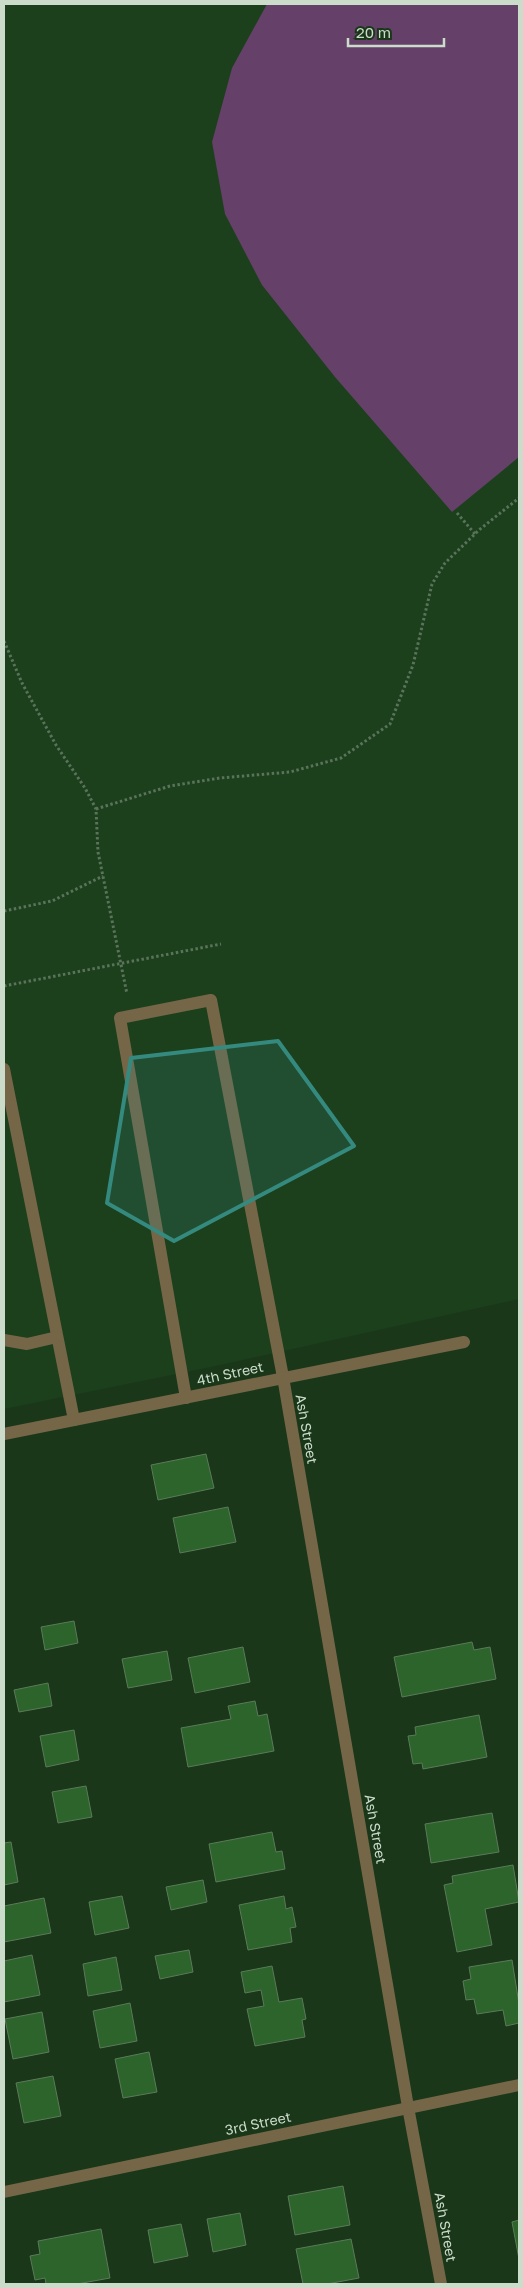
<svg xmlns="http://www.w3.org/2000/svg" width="523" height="2288" font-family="'Golos Text',sans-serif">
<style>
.built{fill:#1c3f1c}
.green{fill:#654068}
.building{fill:#2c642c;stroke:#5b7a59}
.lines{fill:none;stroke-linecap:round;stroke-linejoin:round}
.path{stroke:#5a735a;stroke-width:3;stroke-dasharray:2.5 2.5;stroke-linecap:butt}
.service{stroke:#756648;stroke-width:12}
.minor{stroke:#756648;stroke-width:12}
.marked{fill:#358a80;fill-opacity:0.2;stroke:#358a80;stroke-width:4;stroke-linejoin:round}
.labels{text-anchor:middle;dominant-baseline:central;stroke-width:4.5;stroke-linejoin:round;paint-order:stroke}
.street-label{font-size:14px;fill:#cbdcca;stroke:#1a371a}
</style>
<rect width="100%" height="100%" fill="#1a371a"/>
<path class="built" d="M4 4H519V1299L211 1367 4 1409Z"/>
<path class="green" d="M267 4H519V457L452 512 335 377 262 285 225 214 212 142 232 68Z"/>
<g class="building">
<path d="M206 1454 214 1488 158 1500 151 1465Z"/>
<path d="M228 1507 236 1542 180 1553 173 1518Z"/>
<path d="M74 1621 78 1643 45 1650 41 1627Z"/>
<path d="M472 1642 474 1650 490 1647 496 1679 402 1697 394 1657Z"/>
<path d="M243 1647 250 1682 195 1693 188 1658Z"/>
<path d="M167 1651 172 1680 128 1688 122 1659Z"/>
<path d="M48 1683 52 1706 19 1712 14 1690Z"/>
<path d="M255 1701 258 1716 267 1714 274 1751 188 1767 181 1728 231 1719 228 1706Z"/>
<path d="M479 1715 487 1757 423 1769 422 1763 413 1764 408 1736 416 1735 415 1727Z"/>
<path d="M74 1730 79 1760 46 1767 40 1736Z"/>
<path d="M86 1786 92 1817 58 1823 52 1792Z"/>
<path d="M492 1813 499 1852 431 1863 425 1824Z"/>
<path d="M272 1832 276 1852 282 1851 285 1869 216 1882 209 1844Z"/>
<path d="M11 1842 18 1882 4 1885V1843Z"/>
<path d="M513 1865 519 1902 485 1909 492 1945 457 1952 444 1885 453 1883 452 1876Z"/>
<path d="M203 1880 207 1902 171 1910 166 1887Z"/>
<path d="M122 1896 129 1928 95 1935 89 1902Z"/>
<path d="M284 1896 286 1909 292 1907 296 1927 290 1928 292 1942 248 1950 239 1905Z"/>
<path d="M44 1898 51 1933 4 1942V1906Z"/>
<path d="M189 1950 193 1972 160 1979 155 1956Z"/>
<path d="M32 1955 40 1995 4 2002V1961Z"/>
<path d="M116 1957 122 1990 88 1996 83 1964Z"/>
<path d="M512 1960 519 2004V2023L506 2026 503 2010 477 2014 474 1999 466 2000 463 1981 471 1979 469 1967Z"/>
<path d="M272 1966 279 2002 302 1998 306 2019 302 2020 305 2037 255 2046 247 2009 264 2006 261 1990 245 1993 241 1972Z"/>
<path d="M130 2003 137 2041 100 2048 93 2011Z"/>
<path d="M42 2012 49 2052 13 2059 5 2019Z"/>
<path d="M149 2052 157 2092 123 2098 115 2059Z"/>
<path d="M53 2076 61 2116 24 2123 16 2083Z"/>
<path d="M343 2186 350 2225 295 2235 288 2196Z"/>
<path d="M240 2213 246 2245 213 2252 207 2219Z"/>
<path d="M519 2220V2259L512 2222Z"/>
<path d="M181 2224 188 2256 154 2263 148 2230Z"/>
<path d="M101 2229 110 2278 77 2284H46L45 2278 35 2280 30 2256 40 2254 38 2241Z"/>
<path d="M351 2239 359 2278 327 2284H303L296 2249Z"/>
</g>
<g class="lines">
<g class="path">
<path d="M457 513 475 534"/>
<path d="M4 641 22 683 56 745 85 788 96 809 98 852 127 994"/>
<path d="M96 809 170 786 220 778 290 772 341 758 390 724 413 665 432 584 445 563 479 530 519 498"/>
<path d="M4 911 52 901 103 876"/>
<path d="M4 986 221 944"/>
</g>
<g class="service">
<path d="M4 1069 74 1420"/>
<path d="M4 1340 27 1344 57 1337"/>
<path d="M186 1398 120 1018 211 1000 283 1377"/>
</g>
<g class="minor">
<path d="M283 1377 408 2107 441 2284"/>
<path d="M4 1434 464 1342"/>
<path d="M4 2192 519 2085"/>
</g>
</g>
<path class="marked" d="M278 1041 354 1146 174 1241 107 1203 131 1058Z"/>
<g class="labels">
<g class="street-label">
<text transform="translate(230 1373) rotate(-12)">4th Street</text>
<text transform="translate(307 1429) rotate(80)">Ash Street</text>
<text transform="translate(376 1829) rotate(80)">Ash Street</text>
<text transform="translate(258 2123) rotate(-12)">3rd Street</text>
<text transform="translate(446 2227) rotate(80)">Ash Street</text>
</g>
</g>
<rect width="523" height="2288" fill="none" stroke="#cbdcca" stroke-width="10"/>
<path d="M348 38v8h96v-8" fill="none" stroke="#cbdcca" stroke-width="2.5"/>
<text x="356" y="38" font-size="15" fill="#cbdcca" stroke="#1a371a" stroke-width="4" paint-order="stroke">20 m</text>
</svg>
